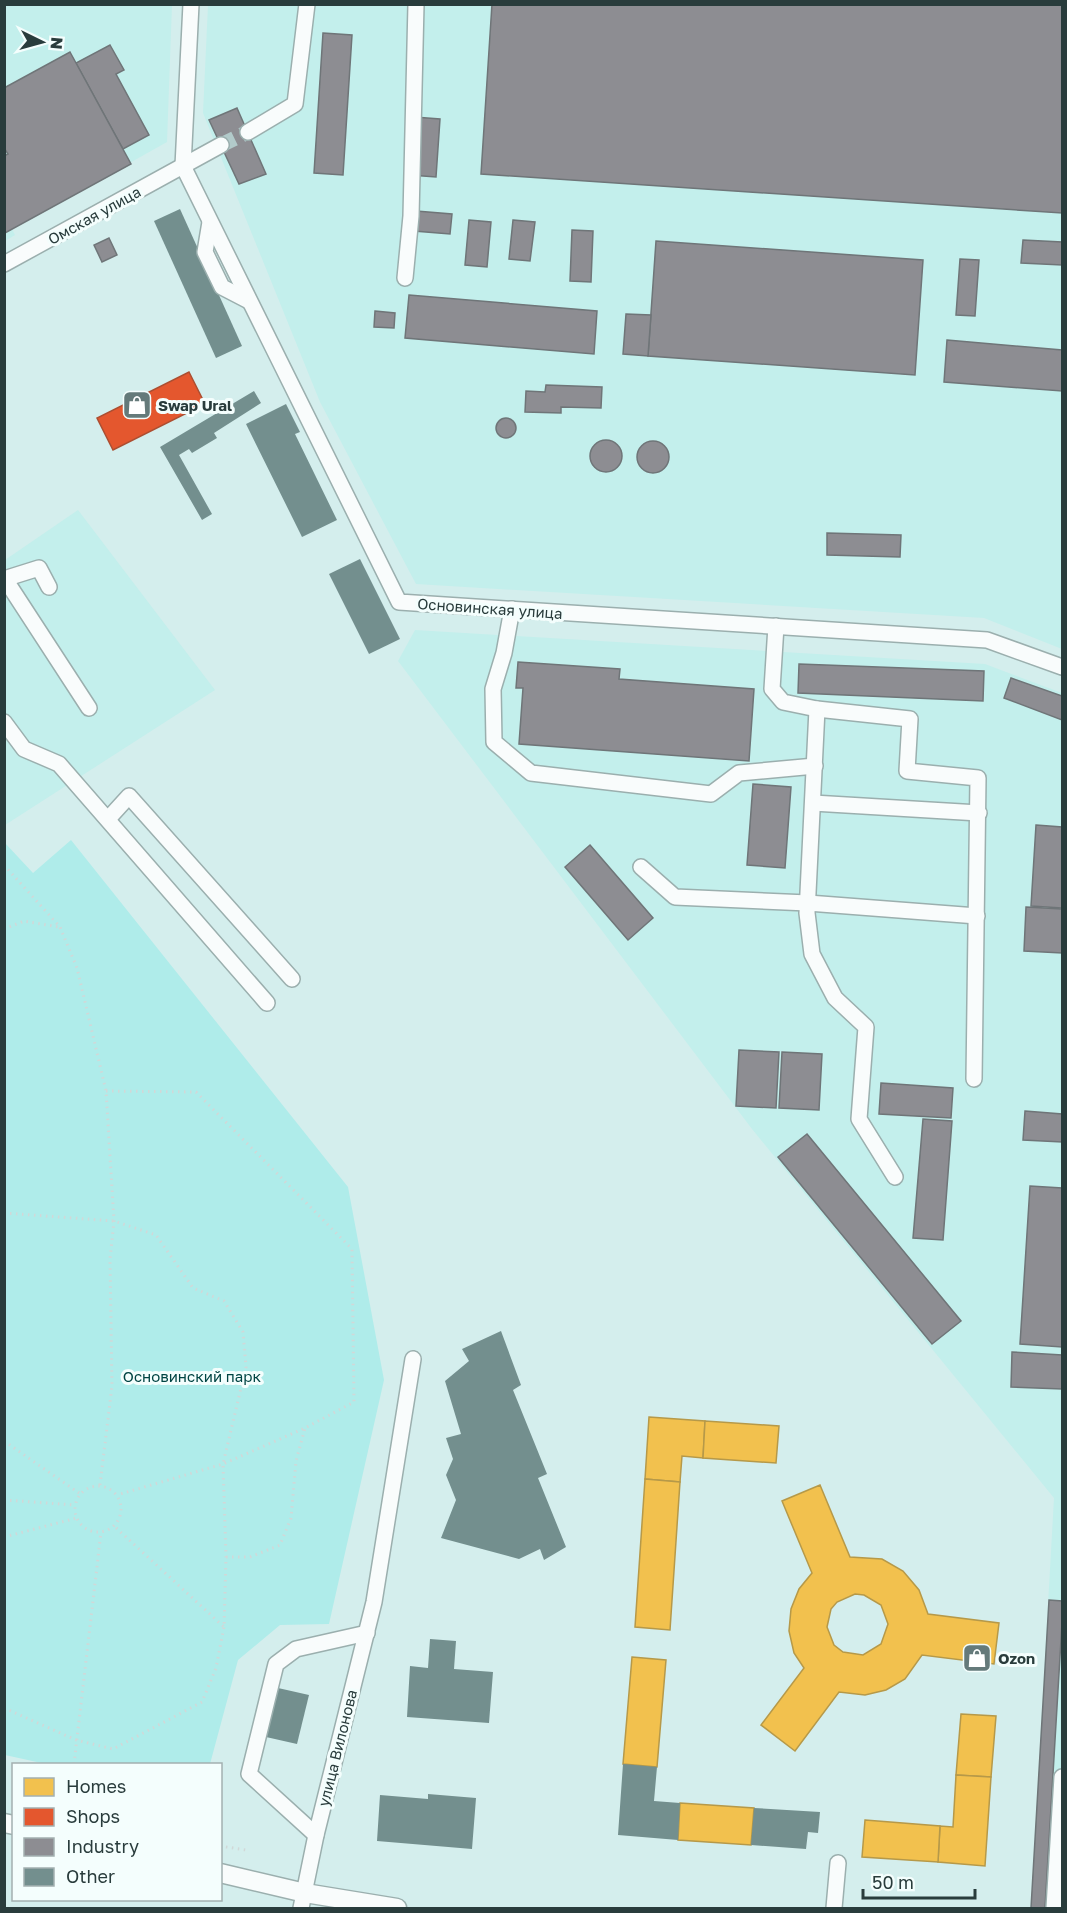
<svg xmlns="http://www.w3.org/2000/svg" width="1067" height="1913" font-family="'Golos Text',sans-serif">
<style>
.built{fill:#c3efec}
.green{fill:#afecea}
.homes{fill:#f2c14e;stroke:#b69949;stroke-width:1.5;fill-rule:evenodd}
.shops{fill:#e4572e;stroke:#ac4f32;stroke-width:1.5}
.industry{fill:#8d8d92;stroke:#6f7578;stroke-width:1.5}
.building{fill:#738f8e}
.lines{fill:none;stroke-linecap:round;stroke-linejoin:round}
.minor-tunnel{stroke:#b2caca;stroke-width:15;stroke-dasharray:15 8;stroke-linecap:butt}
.minor-casing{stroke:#9bafae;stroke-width:18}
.major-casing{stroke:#9bafae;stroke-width:21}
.path{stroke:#d1d8d8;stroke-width:3;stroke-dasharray:1.5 4.5;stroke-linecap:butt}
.minor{stroke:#f9fcfc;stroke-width:15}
.major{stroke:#f9fcfc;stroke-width:18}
.labels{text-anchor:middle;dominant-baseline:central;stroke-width:6;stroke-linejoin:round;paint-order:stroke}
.street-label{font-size:15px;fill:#293c3c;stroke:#f4fefd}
.poi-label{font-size:15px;font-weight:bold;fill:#293c3c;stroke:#f4fefd;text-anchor:start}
.park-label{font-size:15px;fill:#004443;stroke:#f4fefd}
</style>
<rect width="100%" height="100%" fill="#d4eeed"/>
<g class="built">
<path d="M5 5H172L167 142 12 229 15 235 5 241Z"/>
<path d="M208 5H1062V649L984 618 416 584 320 402 203 113Z"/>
<path d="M78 510 215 690 5 825V560Z"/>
<path d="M415 630 985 664 1062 693V1908H1031L1054 1498 752 1129 398 661Z"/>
</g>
<path class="green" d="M71 840 348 1187 384 1380 329 1624 280 1625 238 1660 210 1764H46L5 1755V843L33 873Z"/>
<g class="homes">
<path d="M649 1417 705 1421 703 1458 682 1456 680 1482 645 1479Z"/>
<path d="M705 1421 779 1426 776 1463 703 1458Z"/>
<path d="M645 1479 680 1482 670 1630 635 1627Z"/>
<path d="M820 1485 850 1557 882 1559 903 1571 919 1590 928 1614 999 1623 994 1664 922 1655 905 1679 886 1690 865 1695 839 1692 795 1751 761 1725 804 1668 794 1653 789 1631 791 1609 799 1589 812 1573 782 1501ZM855 1594 864 1595 881 1605 888 1624 881 1644 863 1655 843 1652 834 1645 827 1627 831 1609 837 1602Z"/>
<path d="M632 1657 666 1660 657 1767 623 1764Z"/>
<path d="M961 1714 996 1716 991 1777 956 1775Z"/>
<path d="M956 1775 991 1777 985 1866 938 1862 940 1826 953 1827Z"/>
<path d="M680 1803 754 1808 751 1845 678 1840Z"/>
<path d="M865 1820 940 1826 938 1862 862 1857Z"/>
</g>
<path class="shops" d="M189 372 205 404 113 450 97 418Z"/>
<g class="industry">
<path d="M492 4H1062V213L481 174Z"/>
<path d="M323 33 352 35 343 175 314 173Z"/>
<path d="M110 45 124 70 116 74 149 135 123 149 76 63Z"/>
<path d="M70 52 131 164 5 233 4 156 8 154 4 148V88Z"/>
<path d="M237 108 266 174 239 184 209 120Z"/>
<path d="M414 117 440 119 436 177 410 175Z"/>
<path d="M416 211 452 214 450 234 414 231Z"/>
<path d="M469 220 491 222 487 267 465 265Z"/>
<path d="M513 220 535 222 530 261 509 259Z"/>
<path d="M572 230 593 231 591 282 570 281Z"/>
<path d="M109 238 117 255 102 262 94 245Z"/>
<path d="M1023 240 1062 242V265L1021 263Z"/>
<path d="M656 241 923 260 915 375 648 356Z"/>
<path d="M960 259 979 260 975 316 956 315Z"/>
<path d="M409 295 597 311 594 354 405 338Z"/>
<path d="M375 311 395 313 394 328 374 327Z"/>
<path d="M626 314 651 315 648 356 623 354Z"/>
<path d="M947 340 1062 350V391L944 382Z"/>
<path d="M546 385 602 387 601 408 561 407V413L525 412 526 391 545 392Z"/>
<circle cx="506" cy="428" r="10"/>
<circle cx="606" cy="456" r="16"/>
<circle cx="653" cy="457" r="16"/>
<path d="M827 533 901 535 900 557 827 555Z"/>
<path d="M518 662 620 669 619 679 754 689 749 761 519 744 523 688H516Z"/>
<path d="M799 664 984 671 983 701 798 693Z"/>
<path d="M1011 678 1062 696V720L1004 698Z"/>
<path d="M753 784 791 787 785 868 747 865Z"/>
<path d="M1036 825 1062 827V908L1031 906Z"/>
<path d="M590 845 653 918 628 940 565 867Z"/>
<path d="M1026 907 1062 909V953L1024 951Z"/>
<path d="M739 1050 779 1052 776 1108 736 1106Z"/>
<path d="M782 1052 822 1054 819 1110 779 1108Z"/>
<path d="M881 1083 953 1088 951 1118 879 1114Z"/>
<path d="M1025 1111 1062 1114V1142L1023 1140Z"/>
<path d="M923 1119 952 1121 943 1240 913 1238Z"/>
<path d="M807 1134 961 1321 932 1344 778 1157Z"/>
<path d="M1030 1186 1062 1188V1347L1020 1344Z"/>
<path d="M1012 1352 1062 1355V1389L1011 1387Z"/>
<path d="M1049 1600 1062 1601V1623L1045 1908H1031Z"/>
</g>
<g class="building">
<path d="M180 209 242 346 216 358 154 221Z"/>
<path d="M254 391 261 403 214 433 217 438 192 453 189 449 179 455 212 514 202 520 160 447Z"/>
<path d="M286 404 300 432 295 434 337 520 302 537 246 424Z"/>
<path d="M360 559 400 639 369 654 329 574Z"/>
<path d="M501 1331 521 1385 513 1390 547 1474 538 1478 566 1547 544 1560 540 1549 519 1559 441 1538 456 1500 446 1475 453 1459 446 1438 461 1434 445 1381 469 1361 462 1349Z"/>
<path d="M430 1639 456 1641 454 1669 493 1672 489 1723 407 1717 410 1666 428 1668Z"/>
<path d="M278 1688 309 1695 297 1744 266 1737Z"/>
<path d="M623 1764 657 1767 654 1801 680 1803 678 1840 618 1835Z"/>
<path d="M428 1794 476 1798 472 1849 377 1841 380 1795 428 1799Z"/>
<path d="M754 1808 820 1812 818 1833 808 1832 806 1849 751 1845Z"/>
</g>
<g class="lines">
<path class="minor-tunnel" d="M221 145 248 132"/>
<g class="minor-casing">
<g id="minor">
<path d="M191 4 183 166 399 602 987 640 1062 667"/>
<path d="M248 132 295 104 307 4"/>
<path d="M210 222 205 252 222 287 249 301"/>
<path d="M4 264 221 145"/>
<path d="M405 278 411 216 416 4"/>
<path d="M4 579 39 568 49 587"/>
<path d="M5 579 89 708"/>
<path d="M512 609 504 653 493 689 494 742 531 773 711 794 739 773 815 766"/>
<path d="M776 626 772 689 783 702 817 709 807 913 812 954 835 998 866 1027 859 1119 895 1177"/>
<path d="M817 709 910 719 907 771 978 778 974 1079"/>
<path d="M4 722 24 749 59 764 267 1003"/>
<path d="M813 803 979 813"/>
<path d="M108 819 129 796 292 979"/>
<path d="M641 867 675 897 808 903 977 916"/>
<path d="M316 1835 249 1774 276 1664 296 1649 367 1633"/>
<path d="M301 1908 316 1835 374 1602 413 1359"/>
<path d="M834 1908 838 1863"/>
<path d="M1054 1908 1062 1777"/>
</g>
</g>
<g class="major-casing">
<g id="major">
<path d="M4 1823 14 1825"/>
<path d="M220 1873 305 1893 397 1908"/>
</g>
</g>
<g class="path">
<path d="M4 865 60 927 77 968 106 1091 114 1221 110 1259 112 1386 100 1485"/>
<path d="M4 929 24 921 59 927"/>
<path d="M106 1091 196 1092 352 1249 354 1402 305 1428 223 1464 117 1495"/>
<path d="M4 1213 114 1221 156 1235 193 1288 224 1301 243 1332 246 1367 223 1464 226 1557 224 1627 114 1526"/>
<path d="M4 1441 79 1493"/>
<circle cx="98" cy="1509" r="23"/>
<path d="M4 1500 75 1505"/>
<path d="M4 1537 77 1518"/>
<path d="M226 1557H250L280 1545 291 1518 296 1461 305 1428"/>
<path d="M4 1708 76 1740 113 1749 202 1702 216 1668 224 1627"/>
<path d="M74 1764 101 1532"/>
<path d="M220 1846 246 1850"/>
</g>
<use href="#minor" class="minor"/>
<use href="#major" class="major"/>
</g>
<defs>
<g id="shop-square" transform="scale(1.5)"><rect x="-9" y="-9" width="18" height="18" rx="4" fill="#657a7a" stroke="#f4fefd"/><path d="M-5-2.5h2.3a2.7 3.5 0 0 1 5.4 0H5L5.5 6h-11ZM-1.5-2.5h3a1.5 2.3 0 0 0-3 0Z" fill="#fff"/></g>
</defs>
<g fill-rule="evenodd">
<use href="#shop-square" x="137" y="405"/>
<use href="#shop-square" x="977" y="1658"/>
</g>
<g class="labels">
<g class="street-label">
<text transform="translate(94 215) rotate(-29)">Омская улица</text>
<text transform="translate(490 608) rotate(4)">Основинская улица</text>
<text transform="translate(337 1748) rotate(-76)">улица Вилонова</text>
</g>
<g class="poi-label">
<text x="158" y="405">Swap Ural</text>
<text x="998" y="1658">Ozon</text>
</g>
<g class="park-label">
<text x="192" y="1376">Основинский парк</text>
</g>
</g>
<rect width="1067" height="1913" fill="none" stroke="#293c3c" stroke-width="12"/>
<rect x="12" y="1763" width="210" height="138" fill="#f4fefd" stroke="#a3b0b0" stroke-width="1.5"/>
<rect x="24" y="1778" width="30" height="18" fill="#f2c14e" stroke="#a3b0b0" stroke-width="1.5"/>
<text x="66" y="1793" font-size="18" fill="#293c3c">Homes</text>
<rect x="24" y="1808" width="30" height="18" fill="#e4572e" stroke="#a3b0b0" stroke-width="1.5"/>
<text x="66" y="1823" font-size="18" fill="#293c3c">Shops</text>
<rect x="24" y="1838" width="30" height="18" fill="#8d8d92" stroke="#a3b0b0" stroke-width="1.5"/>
<text x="66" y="1853" font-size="18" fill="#293c3c">Industry</text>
<rect x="24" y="1868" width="30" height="18" fill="#738f8e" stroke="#a3b0b0" stroke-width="1.5"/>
<text x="66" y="1883" font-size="18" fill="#293c3c">Other</text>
<g transform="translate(42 42) rotate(95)" stroke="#f4fefd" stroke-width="4.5" paint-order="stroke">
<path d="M0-4.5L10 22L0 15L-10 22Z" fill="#293c3c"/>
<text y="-9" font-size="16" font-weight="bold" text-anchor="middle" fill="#293c3c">N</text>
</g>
<path d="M863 1889v9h112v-9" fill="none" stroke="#293c3c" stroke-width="3"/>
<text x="872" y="1889" font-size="18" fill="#293c3c" stroke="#f4fefd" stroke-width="4.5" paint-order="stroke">50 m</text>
</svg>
